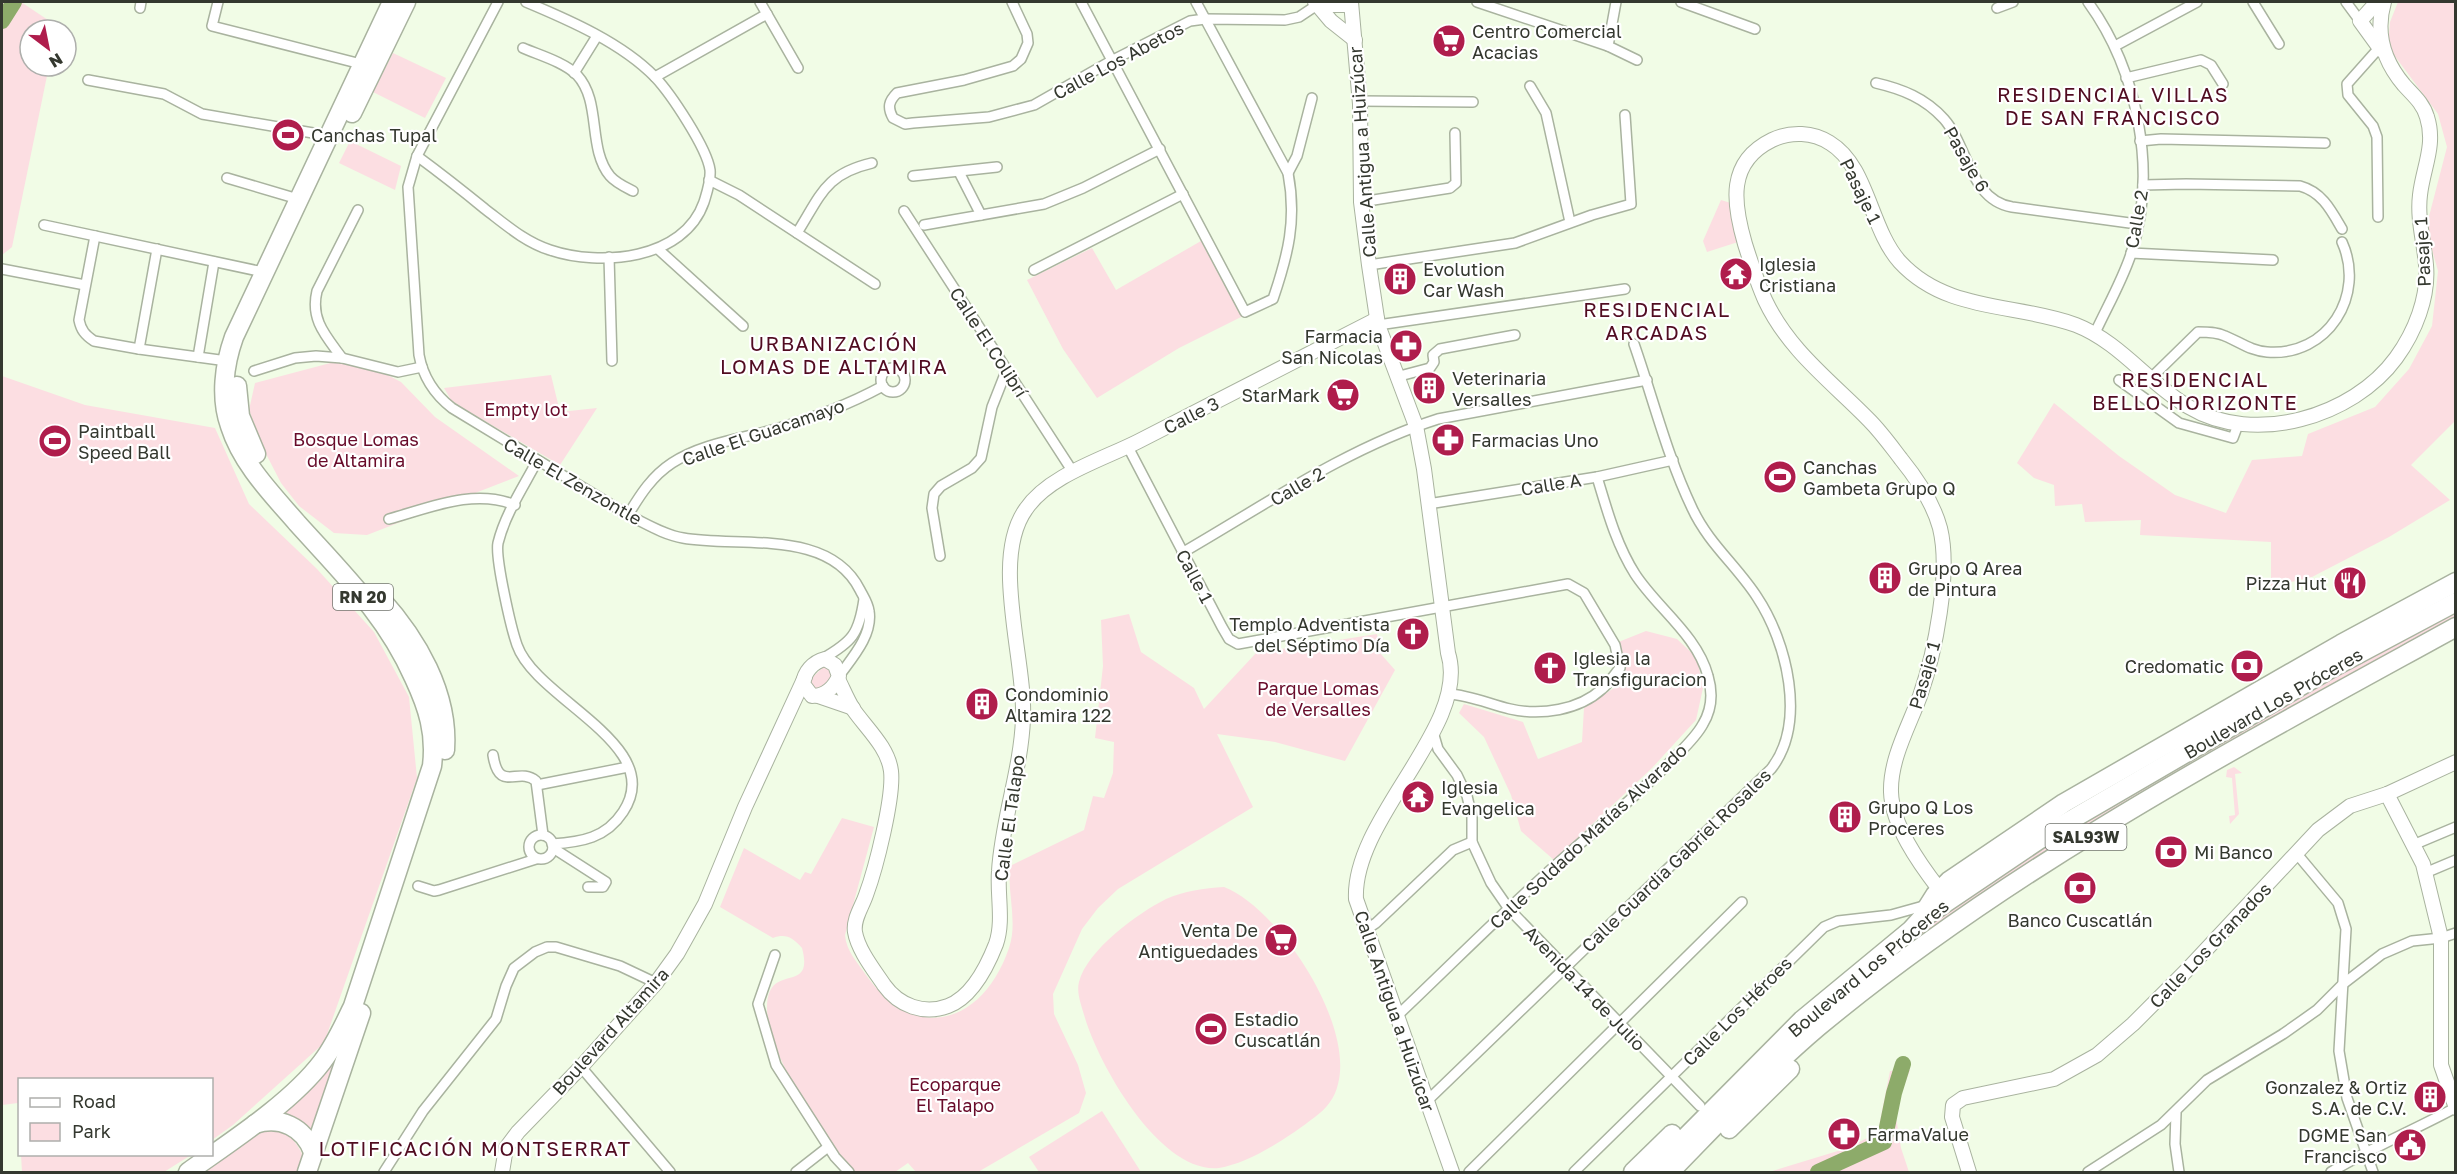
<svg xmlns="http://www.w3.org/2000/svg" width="2457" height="1174" font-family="'Golos Text',sans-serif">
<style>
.green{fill:#fcdee2}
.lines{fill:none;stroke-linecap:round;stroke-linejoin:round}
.river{stroke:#8dab6a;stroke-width:16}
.street-casing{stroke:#a9b39f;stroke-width:12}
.secondary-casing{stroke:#a9b39f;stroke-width:16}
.highway-casing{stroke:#a9b39f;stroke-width:21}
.street{stroke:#fff;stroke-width:9}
.secondary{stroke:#fff;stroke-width:14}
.highway{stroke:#fff;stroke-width:18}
.labels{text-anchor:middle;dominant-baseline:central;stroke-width:4.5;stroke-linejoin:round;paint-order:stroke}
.shield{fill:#fff;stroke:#71746d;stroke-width:1.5}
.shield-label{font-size:16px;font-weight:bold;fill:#34382f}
.poi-label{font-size:18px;fill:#34382f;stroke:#fff;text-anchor:start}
.street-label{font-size:18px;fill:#34382f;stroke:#fff}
.park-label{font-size:18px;fill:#680b2a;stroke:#fff}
.neighbourhood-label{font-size:20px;letter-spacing:1.5px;fill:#510c21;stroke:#fff}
</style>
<rect width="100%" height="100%" fill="#f1fce6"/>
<g class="green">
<path d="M2 2H21L57 26V30H30V66H49L12 247 2 255Z"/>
<path d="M2398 2H2455V421L2411 465 2450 500 2389 537 2312 577 2271 587V542L2140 535 2141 520 2085 522 2082 504 2055 506 2054 485 2034 478 2017 463 2054 403 2119 456 2175 495 2226 513 2252 460 2302 456 2308 434 2375 407 2409 369 2432 326 2438 271 2426 228 2447 147 2438 114 2388 47 2390 22Z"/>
<path d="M393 53 446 78 425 118 373 92Z"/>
<path d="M350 141 401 166 395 190 339 163Z"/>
<path d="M1721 200 1734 204 1738 242 1707 252 1703 241Z"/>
<path d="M1201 241 1243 316 1179 348 1097 398 1063 349 1027 280 1092 248 1116 290Z"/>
<path d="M353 357 401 382 435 417 519 476 367 535 334 533 299 506 281 483 264 450 249 410 255 383Z"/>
<path d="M551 375 560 412 597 408 560 465 466 410 451 400 444 388Z"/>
<path d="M2 376 85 405 215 428 249 504 317 569 374 632 409 697 417 778 324 1043 233 1125 212 1140V1080H20L19 1129 18 1103 2 1105Z"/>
<path d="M2455 608V618L2253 732 1790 1039 1892 954 1968 896 2117 799Z"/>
<path d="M1129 614 1141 652 1194 688 1204 709 1256 653 1377 634 1380 653 1395 670 1345 761 1275 742 1217 734 1253 807 1118 889 1098 908 1082 929 1053 994 1054 1014 1078 1065 1086 1093 1079 1113 978 1172H916L908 1163 895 1172H856C826 1144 751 1033 770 991 780 969 813 989 802 948 793 938 786 933 773 938L720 907 744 848 800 880 805 872 811 874 842 818 874 827 845 935C846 951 858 963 866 975 915 1045 983 1024 1009 948 1018 922 1007 893 1010 866L1084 830 1093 796 1104 798 1113 773 1114 742 1095 738 1103 666 1101 620Z"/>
<path d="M1646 631 1677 639 1697 658 1703 688 1696 720 1652 768 1554 860 1521 831 1511 795 1484 737 1459 713 1464 704 1523 722 1538 759 1582 742 1584 708 1623 682 1616 643Z"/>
<path d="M825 665H828L834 677 821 691 813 690 809 681Z"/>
<path d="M2234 767 2242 773 2235 774 2239 814 2230 824 2229 816 2235 815 2232 778 2226 777 2227 770Z"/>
<path d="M1224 887C1280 909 1354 1024 1338 1084 1335 1098 1326 1109 1315 1117 1290 1136 1251 1163 1219 1168 1160 1174 1099 1065 1085 1018 1082 1007 1076 993 1079 982 1087 950 1138 913 1166 899 1184 891 1204 888 1224 887Z"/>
<path d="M345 1040 310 1131 276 1113Z"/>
<path d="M1910 1070 1895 1111 1901 1148 1909 1172H1769L1841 1150 1874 1135 1879 1126 1890 1071Z"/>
<path d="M1102 1111 1141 1172H1039L1029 1157Z"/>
<path d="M256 1130C281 1130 292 1132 303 1156L298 1172H200Z"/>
<path d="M21 1155V1154L191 1155 164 1172H22Z"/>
</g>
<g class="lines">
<g class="river">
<path d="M2 21 14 2"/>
<path d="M1818 1172 1884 1142 1894 1093 1903 1064"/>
</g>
<g class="street-casing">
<g id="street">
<path d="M218 2 212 26 361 64"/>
<path d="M498 2 417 156 408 187 419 355C423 377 434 394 452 408L628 515C645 523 664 535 683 538 740 548 829 528 860 590 863 596 868 603 869 611 873 635 852 658 839 676"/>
<path d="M760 2 798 68"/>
<path d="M1012 2 1027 34 1028 43 1021 59 1013 66 964 80 897 93C889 101 887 107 893 118L905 124 913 123 989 117 1034 105 1113 60 1190 21 1205 19 1285 20 1299 17 1317 5"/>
<path d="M1081 2 1245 312 1273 299C1288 255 1297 220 1288 173L1196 2"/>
<path d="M1477 2 1608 46 1637 60"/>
<path d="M1681 2 1755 29"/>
<path d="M2088 2C2138 71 2158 172 2131 254 2122 281 2107 307 2095 333"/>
<path d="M2253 2 2279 44"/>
<path d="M2346 2 2360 21"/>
<path d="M140 8 141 2"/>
<path d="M1997 8 2013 2"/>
<path d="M1608 46 1616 2"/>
<path d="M2115 46 2197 2"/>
<path d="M523 48C539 55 564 62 577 75 602 102 587 148 610 176 616 183 625 187 633 191"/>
<path d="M574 73 597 36"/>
<path d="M655 77 767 14"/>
<path d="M2126 78 2201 60 2211 65 2223 84"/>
<path d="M88 80 164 94 202 114 313 133 327 139"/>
<path d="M1876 83C1902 89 1925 98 1944 119 1968 146 1970 200 2012 207L2137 224"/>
<path d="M1530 86 1546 113 1570 222"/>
<path d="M1360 101 1473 102"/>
<path d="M2140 141 2161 139 2325 143"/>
<path d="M417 156C440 173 463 191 485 209 506 225 525 242 550 250 600 267 684 260 704 202 707 192 711 181 710 170 707 148 671 94 655 77 622 43 569 20 526 2"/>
<path d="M959 172 981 215"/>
<path d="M1288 173 1297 156 1312 98"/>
<path d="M913 176 997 167"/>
<path d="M227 178 298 199"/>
<path d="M709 180 739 195 875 284"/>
<path d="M2143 185 2186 184 2300 186C2322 192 2331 210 2342 229"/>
<path d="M1361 202 1450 188 1456 183 1455 133"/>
<path d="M904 211 1073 472"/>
<path d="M2378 217 2377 137 2373 126 2348 95 2347 84 2379 48"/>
<path d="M44 225 263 272"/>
<path d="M924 225 1044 204 1083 188 1160 149"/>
<path d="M797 233C821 195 825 174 872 163"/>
<path d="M95 236 79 320C81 330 85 335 94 341L139 349 227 361"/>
<path d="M658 249 743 326"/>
<path d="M2131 253 2273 260"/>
<path d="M609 257 612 361"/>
<path d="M1369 265 1515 243 1592 215 1631 204 1625 115"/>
<path d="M2 269 85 285"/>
<path d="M1034 270 1183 194"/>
<path d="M1378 325 1625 289"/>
<path d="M139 349 157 249"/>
<path d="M198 357 214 262"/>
<path d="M342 358C326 336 310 320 317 291L358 210"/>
<circle cx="893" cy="380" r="12"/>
<path d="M254 371 295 358 316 356 342 358 398 372 422 367"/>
<path d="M1396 377 1430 368 1434 362 1433 355 1440 349 1515 335"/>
<path d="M2151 378 2198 332C2207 332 2217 332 2225 336 2240 342 2251 351 2267 352 2328 357 2366 295 2342 242"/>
<path d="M2119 380 2179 423 2233 438 2239 422"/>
<path d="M1128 447 1222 627 1229 639 1238 644 1568 584 1584 593 1615 645 1620 668C1614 675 1609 683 1602 689 1579 710 1541 716 1510 709 1489 704 1470 695 1448 694"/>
<path d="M537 461C524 486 505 514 498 543 495 558 511 628 517 645 536 700 668 745 623 812 606 838 582 842 552 844"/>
<path d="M1428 504 1597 477 1673 460"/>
<path d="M628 515C640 495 652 476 672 463 701 444 739 439 772 430 811 419 848 405 883 386"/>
<path d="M389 519C429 508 474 488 515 505"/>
<path d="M1182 553C1265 505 1347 448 1438 419L1647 380"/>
<path d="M940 556 932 508 934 494 941 486 972 468 981 458 992 407 1007 369"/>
<path d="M822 659C852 642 859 634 864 599"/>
<path d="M1433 732 1438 749 1457 775 1467 796 1472 817V842L1491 883 1509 909 1700 1106"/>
<path d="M493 755C499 794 518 766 536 781L543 835"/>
<path d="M537 785 628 767"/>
<circle cx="541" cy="847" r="12"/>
<path d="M2413 845 2456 827"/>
<path d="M553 848 606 882 603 887H588"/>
<path d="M2297 854 2338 903 2346 929 2339 1051 2347 1098 2373 1172"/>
<path d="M2425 873 2456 860"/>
<path d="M418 886 434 891 439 890 536 859"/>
<path d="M1367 929 1376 923 1453 850 1472 842"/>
<path d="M775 955 758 1004 776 1065 835 1157 849 1172"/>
<path d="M1398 1015C1454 962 1508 907 1566 856 1602 824 1640 793 1674 758 1684 748 1696 737 1703 724 1712 709 1713 693 1708 676 1697 635 1657 608 1635 574 1616 544 1607 510 1597 477"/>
<path d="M581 1067 670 1172"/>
<path d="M1427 1101 1771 769C1807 723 1787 642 1757 597 1737 566 1708 543 1692 508 1667 456 1653 398 1634 344"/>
<path d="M2176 1113 2175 1144 2179 1172"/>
<path d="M384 1172 423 1111 496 1019 506 986 514 968 535 952 547 947H556L620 966 656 983"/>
<path d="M796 1172 828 1147"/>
<path d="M1469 1172 1742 902"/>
<path d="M1574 1172 1824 927 1838 921 1891 915 1927 905"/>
<path d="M2088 1172 2161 1125 2207 1080 2283 1034 2317 1010 2343 984 2382 954 2412 941 2441 938 2456 933"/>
<path d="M2331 1172C2371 1148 2414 1130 2455 1108"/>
</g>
</g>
<g class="secondary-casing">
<g id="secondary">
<path d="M1315 2 1331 21 1355 40"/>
<path d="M1351 2 1360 104 1361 202 1369 265 1378 325 1416 426 1424 469 1448 653C1471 726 1352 818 1356 899L1452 1172"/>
<path d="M2377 2 2360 21 2381 50"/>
<path d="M1317 5H1351"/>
<path d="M825 659 835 665 839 676C834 688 825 696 812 696L803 684C804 672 813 662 825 659Z"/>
<path d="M838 679C843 689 847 699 853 709 866 728 888 747 891 771 894 797 876 868 866 895 862 907 853 919 855 932 858 950 874 970 884 985 899 1006 924 1015 948 1006 972 997 987 967 996 944 1004 921 997 895 999 871 1002 820 1021 770 1023 719 1026 660 990 559 1026 509 1049 475 1104 459 1139 441 1219 400 1298 359 1377 319"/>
<path d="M818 696 853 708"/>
<path d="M2387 794 2423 864 2441 938V1065L2456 1108"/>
<path d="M1939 889C1919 863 1892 825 1891 792 1890 759 1909 726 1920 696 1935 653 1951 573 1940 528 1933 502 1918 480 1901 459 1891 446 1881 432 1869 420 1832 382 1789 351 1765 300 1757 282 1751 263 1745 244 1733 203 1727 162 1772 140 1791 131 1813 132 1830 143 1868 166 1870 229 1900 262 1947 313 2017 303 2076 325 2120 342 2149 384 2189 407 2254 446 2353 417 2396 358 2415 332 2429 297 2426 265 2424 241 2417 219 2420 195 2423 168 2436 145 2427 117 2423 103 2413 95 2404 85 2383 60 2375 33 2384 2"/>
<path d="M502 1172 506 1148 518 1132 581 1067 656 983 677 954 705 904 745 807 805 677"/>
<path d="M1969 1172 1952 1117 1953 1105 1963 1098 2054 1079 2097 1055 2133 1024 2187 970 2318 830 2350 806 2387 794 2456 762"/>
</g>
</g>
<g class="highway-casing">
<g id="highway">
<path d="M352 113 406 2"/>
<path d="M237 386 240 416 256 454"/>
<path d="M380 598C417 639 449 693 445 750"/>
<path d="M1923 914 1935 895 1949 881 2064 803 2341 644 2456 582"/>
<path d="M255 1124C280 1116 304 1127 313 1152"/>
<path d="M1729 1129 1790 1069"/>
<path d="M188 1172C230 1142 291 1103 322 1062 335 1045 344 1025 353 1006L432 766C436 733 428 708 414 678 386 615 343 574 297 523 272 494 242 464 230 426 220 398 224 365 234 337L392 2"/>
<path d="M307 1172 361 1013"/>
<path d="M1633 1172 1672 1134"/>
<path d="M1651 1172 1802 1020 1911 930 1920 920 2052 831 2330 669 2456 602"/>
<path d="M1670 1172C1718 1123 1765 1072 1818 1027 2012 866 2236 748 2456 627"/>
</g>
</g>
<use href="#street" class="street"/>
<use href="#secondary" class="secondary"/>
<use href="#highway" class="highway"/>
</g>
<defs>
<g id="supermarket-disc" transform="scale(1.725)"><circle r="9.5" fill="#af1d4c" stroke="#fff"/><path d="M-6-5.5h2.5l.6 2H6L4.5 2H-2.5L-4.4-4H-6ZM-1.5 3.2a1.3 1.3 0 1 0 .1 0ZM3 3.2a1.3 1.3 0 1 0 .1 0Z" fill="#fff"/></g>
<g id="stadium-disc" transform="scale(1.725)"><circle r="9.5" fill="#af1d4c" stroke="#fff"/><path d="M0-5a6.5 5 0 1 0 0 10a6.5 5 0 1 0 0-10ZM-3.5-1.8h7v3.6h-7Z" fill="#fff"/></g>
<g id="temple-disc" transform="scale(1.725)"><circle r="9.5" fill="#af1d4c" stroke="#fff"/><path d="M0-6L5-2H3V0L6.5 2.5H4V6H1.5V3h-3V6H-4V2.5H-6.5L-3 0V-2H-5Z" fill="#fff"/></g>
<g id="building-disc" transform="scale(1.725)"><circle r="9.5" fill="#af1d4c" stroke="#fff"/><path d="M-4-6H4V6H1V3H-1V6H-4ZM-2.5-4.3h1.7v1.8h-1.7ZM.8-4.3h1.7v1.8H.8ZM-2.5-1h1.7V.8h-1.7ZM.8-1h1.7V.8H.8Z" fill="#fff"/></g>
<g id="pharmacy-disc" transform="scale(1.725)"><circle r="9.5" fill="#af1d4c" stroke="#fff"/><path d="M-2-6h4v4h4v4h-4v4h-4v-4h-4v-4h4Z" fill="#fff"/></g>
<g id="restaurant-disc" transform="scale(1.725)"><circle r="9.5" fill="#af1d4c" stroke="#fff"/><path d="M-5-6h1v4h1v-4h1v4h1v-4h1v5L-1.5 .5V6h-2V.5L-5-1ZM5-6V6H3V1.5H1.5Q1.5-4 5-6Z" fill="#fff"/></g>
<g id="church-disc" transform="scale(1.725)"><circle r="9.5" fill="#af1d4c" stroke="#fff"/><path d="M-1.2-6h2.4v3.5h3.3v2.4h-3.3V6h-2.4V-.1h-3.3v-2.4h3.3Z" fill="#fff"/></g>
<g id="bank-disc" transform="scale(1.725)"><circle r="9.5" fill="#af1d4c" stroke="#fff"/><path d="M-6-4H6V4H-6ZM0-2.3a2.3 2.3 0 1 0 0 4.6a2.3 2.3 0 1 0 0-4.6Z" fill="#fff"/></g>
<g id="civic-disc" transform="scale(1.725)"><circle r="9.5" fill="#af1d4c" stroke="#fff"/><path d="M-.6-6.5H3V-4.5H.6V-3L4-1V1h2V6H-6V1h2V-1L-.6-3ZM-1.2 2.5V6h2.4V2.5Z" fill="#fff"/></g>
</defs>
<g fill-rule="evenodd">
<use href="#supermarket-disc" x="1449" y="41"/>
<use href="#stadium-disc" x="288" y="135"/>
<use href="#temple-disc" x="1736" y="274"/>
<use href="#building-disc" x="1400" y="279"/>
<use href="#pharmacy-disc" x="1406" y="346"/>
<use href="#building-disc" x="1429" y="388"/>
<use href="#supermarket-disc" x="1343" y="395"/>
<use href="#pharmacy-disc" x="1448" y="440"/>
<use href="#stadium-disc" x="55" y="441"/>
<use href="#stadium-disc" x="1780" y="477"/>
<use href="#building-disc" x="1885" y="578"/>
<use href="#restaurant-disc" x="2350" y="583"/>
<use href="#church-disc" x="1413" y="634"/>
<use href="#bank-disc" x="2247" y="666"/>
<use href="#church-disc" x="1550" y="668"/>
<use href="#building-disc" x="982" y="704"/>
<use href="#temple-disc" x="1418" y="797"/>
<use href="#building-disc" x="1845" y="817"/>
<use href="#bank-disc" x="2171" y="852"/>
<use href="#bank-disc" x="2080" y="888"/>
<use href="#supermarket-disc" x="1281" y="940"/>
<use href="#stadium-disc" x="1211" y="1029"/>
<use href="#building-disc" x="2430" y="1097"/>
<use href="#pharmacy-disc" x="1844" y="1134"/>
<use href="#civic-disc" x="2410" y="1145"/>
</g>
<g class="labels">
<g class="shield">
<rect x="333" y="584" width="60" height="26" rx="4.5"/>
<rect x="2045.5" y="824" width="81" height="26" rx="4.5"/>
</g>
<g class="shield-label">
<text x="363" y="597">RN 20</text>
<text x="2086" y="837">SAL93W</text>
</g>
<g class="poi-label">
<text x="1472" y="31">Centro Comercial<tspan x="1472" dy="21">Acacias</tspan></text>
<text x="311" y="135">Canchas Tupal</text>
<text x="1759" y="264">Iglesia<tspan x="1759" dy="21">Cristiana</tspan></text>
<text x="1423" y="269">Evolution<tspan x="1423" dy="21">Car Wash</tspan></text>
<text x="1383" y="336" text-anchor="end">Farmacia<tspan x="1383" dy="21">San Nicolas</tspan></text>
<text x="1452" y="378">Veterinaria<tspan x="1452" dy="21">Versalles</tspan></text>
<text x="1320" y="395" text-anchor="end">StarMark</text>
<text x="78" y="431">Paintball<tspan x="78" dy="21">Speed Ball</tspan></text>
<text x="1471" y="440">Farmacias Uno</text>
<text x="1803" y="467">Canchas<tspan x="1803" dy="21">Gambeta Grupo Q</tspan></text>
<text x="1908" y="568">Grupo Q Area<tspan x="1908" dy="21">de Pintura</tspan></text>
<text x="2327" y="583" text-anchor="end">Pizza Hut</text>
<text x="1390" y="624" text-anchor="end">Templo Adventista<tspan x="1390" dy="21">del Séptimo Día</tspan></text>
<text x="1573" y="658">Iglesia la<tspan x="1573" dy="21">Transfiguracion</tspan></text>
<text x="2224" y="666" text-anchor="end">Credomatic</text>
<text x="1005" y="694">Condominio<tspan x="1005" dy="21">Altamira 122</tspan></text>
<text x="1441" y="787">Iglesia<tspan x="1441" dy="21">Evangelica</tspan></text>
<text x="1868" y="807">Grupo Q Los<tspan x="1868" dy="21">Proceres</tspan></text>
<text x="2194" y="852">Mi Banco</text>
<text x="2080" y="920" text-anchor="middle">Banco Cuscatlán</text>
<text x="1258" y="930" text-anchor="end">Venta De<tspan x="1258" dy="21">Antiguedades</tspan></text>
<text x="1234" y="1019">Estadio<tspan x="1234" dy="21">Cuscatlán</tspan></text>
<text x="2407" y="1087" text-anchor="end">Gonzalez &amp; Ortiz<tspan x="2407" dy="21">S.A. de C.V.</tspan></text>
<text x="1867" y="1134">FarmaValue</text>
<text x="2387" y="1135" text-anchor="end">DGME San<tspan x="2387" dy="21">Francisco</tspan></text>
</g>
<g class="street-label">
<text transform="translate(1118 60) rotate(-28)">Calle Los Abetos</text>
<text transform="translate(1362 152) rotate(-94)">Calle Antigua a Huizúcar</text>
<text transform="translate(1967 159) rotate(60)">Pasaje 6</text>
<text transform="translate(1861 191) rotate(64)">Pasaje 1</text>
<text transform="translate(2136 219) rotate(-80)">Calle 2</text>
<text transform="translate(2422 252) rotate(-93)">Pasaje 1</text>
<text transform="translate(989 342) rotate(57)">Calle El Colibrí</text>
<text transform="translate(1191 415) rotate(-27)">Calle 3</text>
<text transform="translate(763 432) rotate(-19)">Calle El Guacamayo</text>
<text transform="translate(573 481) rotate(30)">Calle El Zenzontle</text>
<text transform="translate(1551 484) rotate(-9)">Calle A</text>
<text transform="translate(1297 486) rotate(-30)">Calle 2</text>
<text transform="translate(1195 576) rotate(62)">Calle 1</text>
<text transform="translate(1924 675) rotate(-74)">Pasaje 1</text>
<text transform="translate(2273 703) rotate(-30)">Boulevard Los Próceres</text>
<text transform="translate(1009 818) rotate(-82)">Calle El Talapo</text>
<text transform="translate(1588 836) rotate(-43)">Calle Soldado Matías Alvarado</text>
<text transform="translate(1676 860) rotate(-44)">Calle Guardia Gabriel Rosales</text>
<text transform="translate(2210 945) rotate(-46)">Calle Los Granados</text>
<text transform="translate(1868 968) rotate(-40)">Boulevard Los Próceres</text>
<text transform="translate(1585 988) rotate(46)">Avenida 14 de Julio</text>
<text transform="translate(1395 1011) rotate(71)">Calle Antigua a Huizúcar</text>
<text transform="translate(1737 1011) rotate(-45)">Calle Los Héroes</text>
<text transform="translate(610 1031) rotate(-48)">Boulevard Altamira</text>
</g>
<g class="park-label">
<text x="526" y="409">Empty lot</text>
<text x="356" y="439">Bosque Lomas<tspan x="356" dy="21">de Altamira</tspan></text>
<text x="1318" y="688">Parque Lomas<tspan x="1318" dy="21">de Versalles</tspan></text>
<text x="955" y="1084">Ecoparque<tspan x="955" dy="21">El Talapo</tspan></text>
</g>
<g class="neighbourhood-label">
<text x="2113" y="94">RESIDENCIAL VILLAS<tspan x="2113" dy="23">DE SAN FRANCISCO</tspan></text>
<text x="1657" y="309">RESIDENCIAL<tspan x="1657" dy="23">ARCADAS</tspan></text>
<text x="834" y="343">URBANIZACIÓN<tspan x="834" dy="23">LOMAS DE ALTAMIRA</tspan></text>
<text x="2195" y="379">RESIDENCIAL<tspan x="2195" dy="23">BELLO HORIZONTE</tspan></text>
<text x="475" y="1148">LOTIFICACIÓN MONTSERRAT</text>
</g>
</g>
<rect width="2457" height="1174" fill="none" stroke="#34382f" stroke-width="6"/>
<rect x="18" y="1078" width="195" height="78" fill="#ffffff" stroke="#aeafac" stroke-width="1.5"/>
<rect x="30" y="1098" width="30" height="9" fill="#ffffff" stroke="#aeafac" stroke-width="1.5"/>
<text x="72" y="1108" font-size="18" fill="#34382f">Road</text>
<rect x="30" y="1123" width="30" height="18" fill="#fcdee2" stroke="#aeafac" stroke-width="1.5"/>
<text x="72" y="1138" font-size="18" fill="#34382f">Park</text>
<g transform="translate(48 48) rotate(148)"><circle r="28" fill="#ffffff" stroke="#aeafac" stroke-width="1.5"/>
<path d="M0-4.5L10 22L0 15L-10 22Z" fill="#af1d4c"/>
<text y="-9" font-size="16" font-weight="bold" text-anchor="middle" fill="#34382f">N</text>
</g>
</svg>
